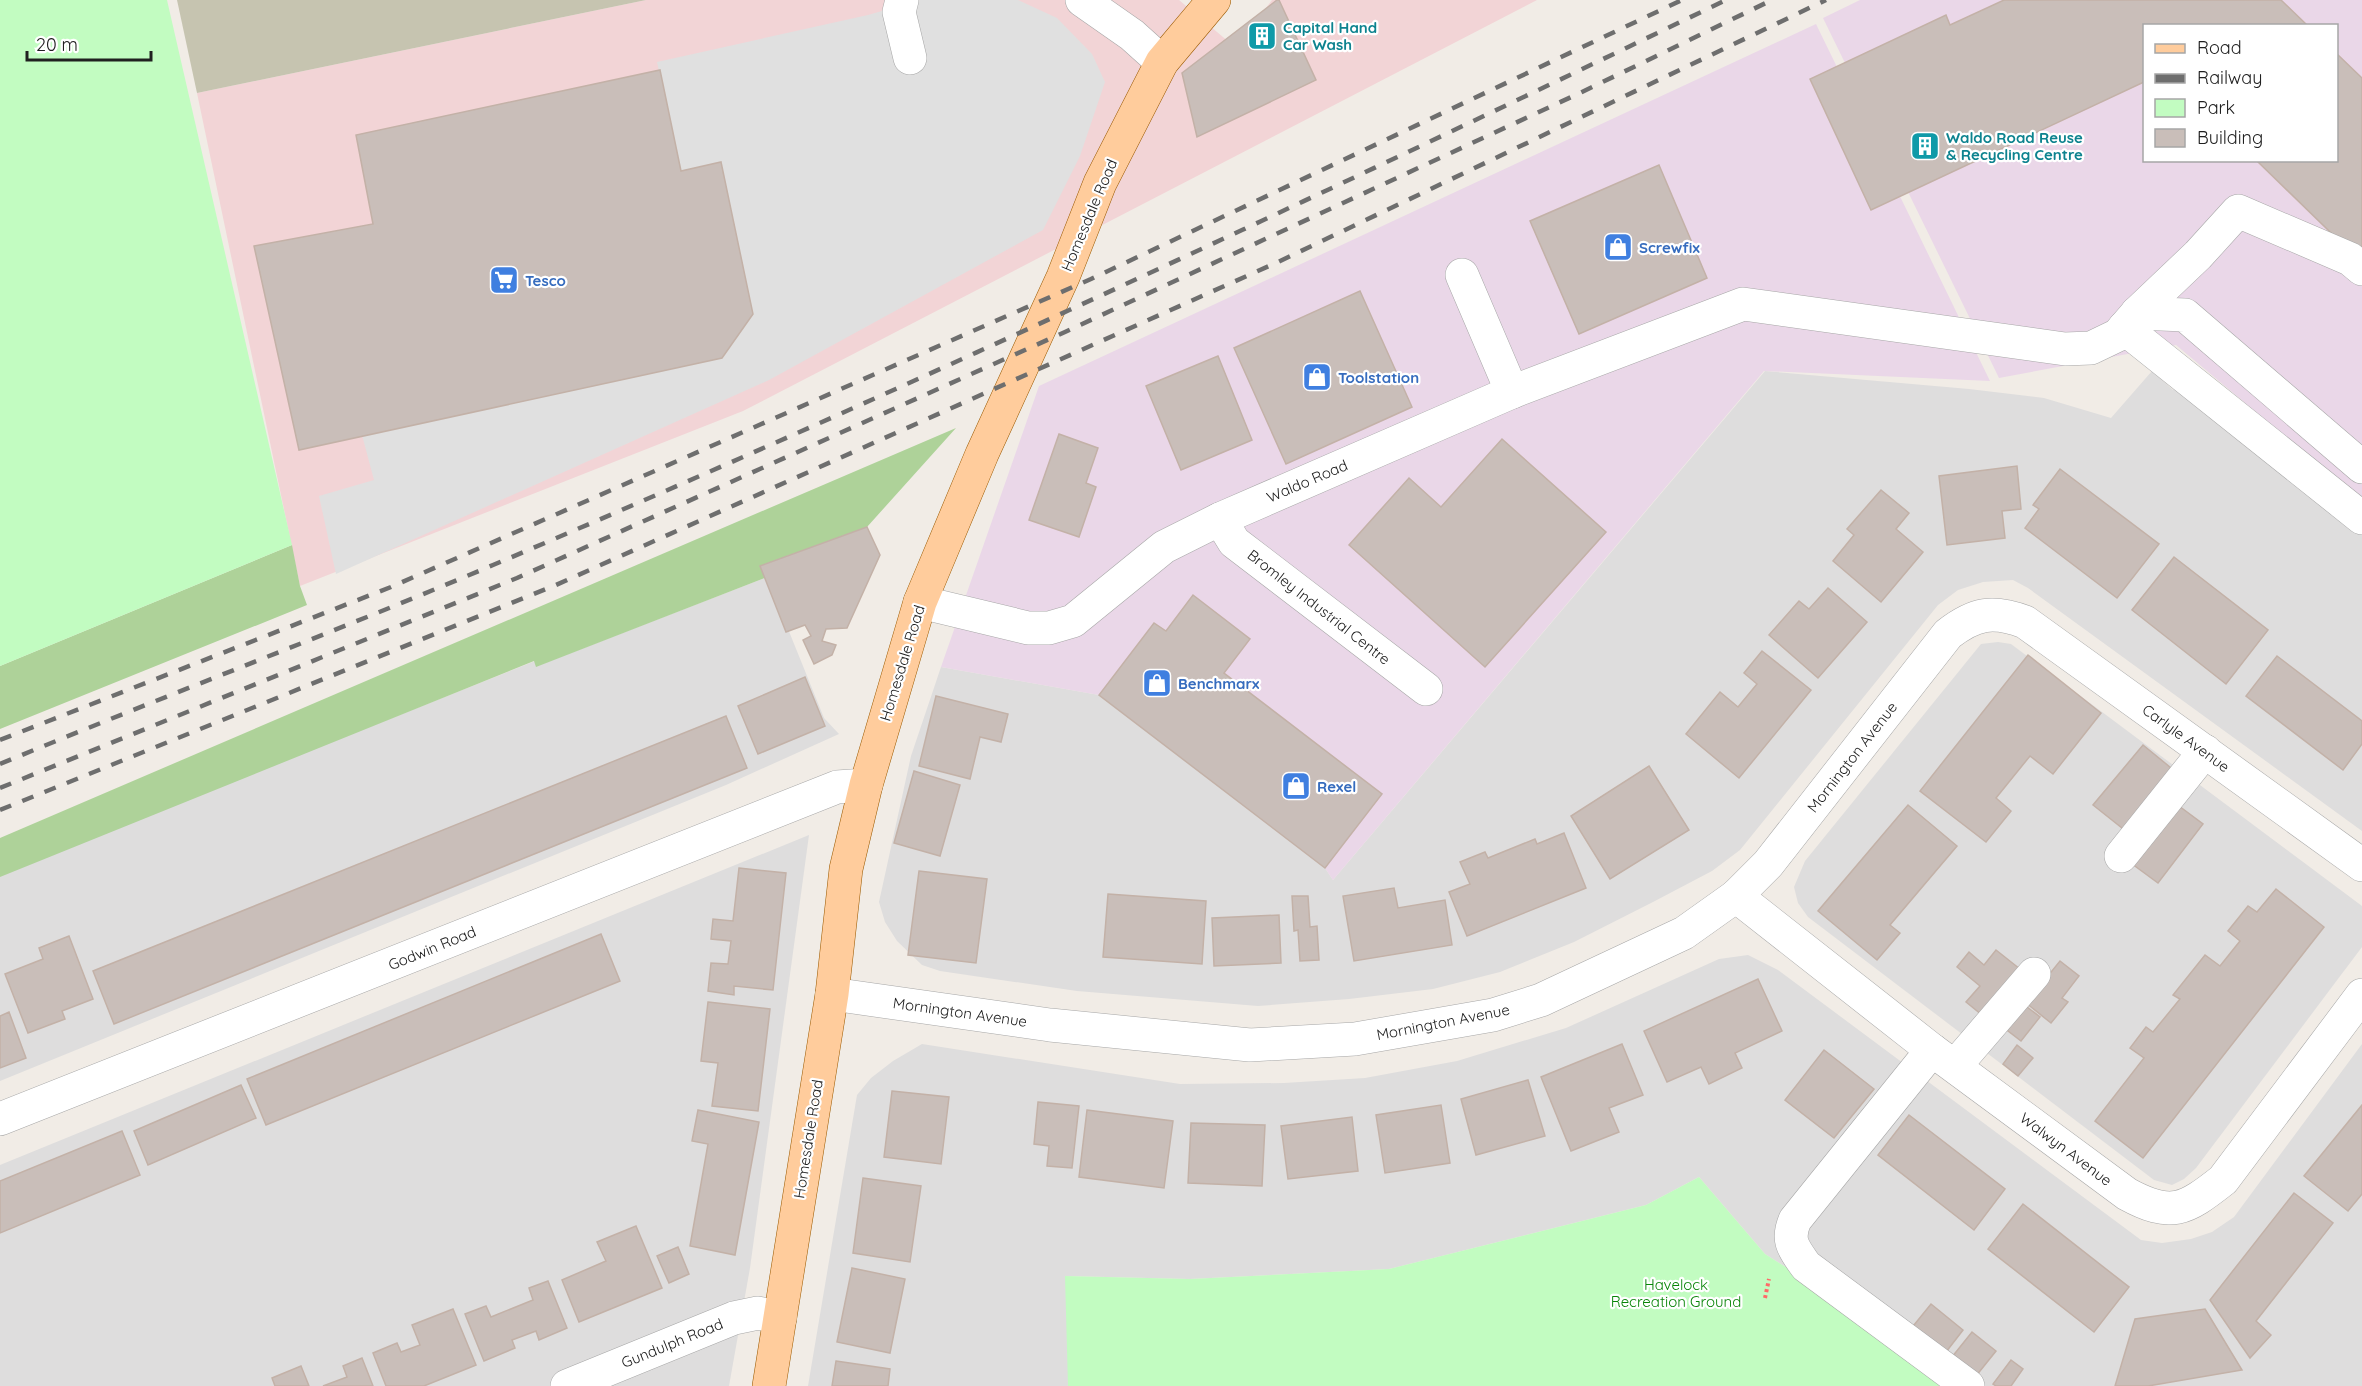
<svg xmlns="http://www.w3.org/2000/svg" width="2362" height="1386" font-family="Quicksand,sans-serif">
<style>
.residential{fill:#dedddd}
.commercial{fill:#f2d4d6}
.industrial{fill:#ead7e8;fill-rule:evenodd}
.construction{fill:#c6c4b0}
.forest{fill:#aed299}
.park{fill:#c2fcc1}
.parking{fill:#e0e0e0}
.building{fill:#c9beb9;stroke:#c3b1a7;stroke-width:1.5}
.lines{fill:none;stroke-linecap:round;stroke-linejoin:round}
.minor-casing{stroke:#a7a7a7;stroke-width:34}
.major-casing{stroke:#9b5a00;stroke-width:34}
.path{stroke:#ff6a68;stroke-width:4;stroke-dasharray:3 3;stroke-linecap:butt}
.minor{stroke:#fff;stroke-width:33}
.major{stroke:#ffcc9c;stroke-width:33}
.rail{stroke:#6e6e6e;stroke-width:4.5;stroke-dasharray:12 12;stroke-linecap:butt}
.labels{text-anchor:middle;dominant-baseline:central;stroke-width:4.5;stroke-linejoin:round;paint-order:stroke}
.culture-label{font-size:15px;font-weight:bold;fill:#0d838f;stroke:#fff;text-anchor:start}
.street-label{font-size:15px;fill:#202020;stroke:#fff}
.shop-label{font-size:15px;font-weight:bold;fill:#366cbe;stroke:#fff;text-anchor:start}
.park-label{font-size:15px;fill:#088407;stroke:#fff}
</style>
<rect width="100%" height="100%" fill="#f1ece6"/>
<g class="residential">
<path d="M1765 371 1969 389 2044 398 2111 418 2152 371 2173 390 2179 383 2362 533V831L2028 588 2013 580 1983 582 1958 590 1938 605 1740 850 1712 871 1653 902 1574 942 1500 972 1433 989 1349 999 1258 1006 1077 991 940 971 922 965 897 941 885 922 879 902 911 756 941 667 1099 695 1325 868 1333 880Z"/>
<path d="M767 577 824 718 839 734 726 785 0 1081V874L535 661 537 666Z"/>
<path d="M1998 642 2011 644 2362 906V947L2196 1168 2184 1179 2172 1185 2154 1180 1808 917 1798 903 1794 887 1805 861 1981 644Z"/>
<path d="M809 835 750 1268 729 1386H0V1165Z"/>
<path d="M1748 955 1778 970 2141 1240 2162 1243 2191 1239 2212 1232 2234 1217 2362 1044V1386H1949L1821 1289 1765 1254 1699 1177 1646 1205 1389 1269 1190 1279 1066 1276 1070 1386H808L857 1095 871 1078 893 1061 922 1044 1180 1084 1284 1083 1365 1078 1457 1061 1566 1028 1719 959Z"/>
</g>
<path class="commercial" d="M646 0H1179L1236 48 1272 0H1537L743 411 300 586 197 93Z"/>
<g class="industrial">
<path d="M1860 0H2362V501L2176 345 1999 378 1823 18ZM2144 26H2336V160H2144Z"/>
<path d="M1816 24 1990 381 1764 371 1333 880 1325 868 1099 695 941 667 1039 386Z"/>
</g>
<path class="construction" d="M177 0H646L197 93Z"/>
<g class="forest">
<path d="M956 428 867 527 760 566 767 577 536 667 534 661 0 877V838Z"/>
<path d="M292 545 300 586 307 605 0 729V666Z"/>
</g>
<g class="park">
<path d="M0 0H167L292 545 0 666Z"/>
<path d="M1699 1177 1765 1254 1821 1289 1949 1386H1068L1065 1276 1190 1279 1389 1269 1646 1205Z"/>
</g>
<path class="parking" d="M920 0H1018L1057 18 1092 54 1105 82 1080 156 1043 230 769 380 336 574 319 496 374 480 362 435 722 358 753 314 721 163 681 171 657 62 868 15Z"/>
<g class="building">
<path d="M1277 0H1279L1316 80 1197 137 1182 73Z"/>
<path d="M2004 0H2281L2308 26H2144V82L1871 210 1810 79 1946 15 1950 25Z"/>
<path d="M2336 53 2362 78V263L2256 160H2336Z"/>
<path d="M660 70 681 171 721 162 753 314 722 358 299 450 254 246 373 224 356 135Z"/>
<path d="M1659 165 1707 278 1579 334 1530 221Z"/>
<path d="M1360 291 1412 407 1286 464 1234 348Z"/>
<path d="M1218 356 1252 440 1181 470 1146 386Z"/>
<path d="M1059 434 1098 448 1086 483 1096 487 1079 537 1029 520Z"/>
<path d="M1502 439 1606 532 1485 667 1349 545 1409 478 1441 507Z"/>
<path d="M2017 466 2021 509 2002 511 2005 538 1947 545 1939 476Z"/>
<path d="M2060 469 2159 544 2117 598 2025 528 2039 509 2033 505Z"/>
<path d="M1881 490 1909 513 1896 529 1923 552 1881 602 1833 561 1854 535 1847 529Z"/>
<path d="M867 527 880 555 847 628 826 629 822 641 836 645 832 655 814 664 803 640 811 636 805 625 786 632 760 566Z"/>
<path d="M2174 557 2268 630 2226 684 2132 610Z"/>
<path d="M1828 588 1867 622 1818 678 1769 635 1799 601 1809 609Z"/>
<path d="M1193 595 1250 639 1224 673 1382 794 1325 868 1099 695 1154 623 1166 631Z"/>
<path d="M1762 651 1811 690 1739 778 1686 734 1720 692 1738 707 1757 684 1744 673Z"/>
<path d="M2028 655 2101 713 2053 774 2030 756 1996 798 2011 811 1986 842 1920 791Z"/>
<path d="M2277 656 2362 721V744L2343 770 2246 696Z"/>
<path d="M805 677 825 726 758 754 738 706Z"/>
<path d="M936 696 1008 714 1001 742 980 737 970 779 919 766Z"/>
<path d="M726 716 747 768 114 1024 93 971Z"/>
<path d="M2143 745 2176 772 2127 832 2093 805Z"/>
<path d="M1649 766 1689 830 1610 879 1571 816Z"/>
<path d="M914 771 960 785 940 856 894 843Z"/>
<path d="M1908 805 1957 846 1890 925 1900 933 1877 960 1818 911Z"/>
<path d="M2179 806 2203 824 2158 883 2128 861Z"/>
<path d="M1564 833 1586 888 1467 936 1449 892 1470 884 1460 862 1485 852 1488 858 1535 839 1537 844Z"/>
<path d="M739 868 786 873 773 990 734 986V995L708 991 711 963 728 964 731 941 711 939 713 919 733 921Z"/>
<path d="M919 871 987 879 976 963 908 955Z"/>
<path d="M1394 888 1398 908 1445 900 1452 945 1354 961 1343 896Z"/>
<path d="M2276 889 2324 927 2143 1158 2095 1121 2144 1058 2130 1048 2146 1027 2153 1032 2180 999 2173 995 2205 955 2220 966 2240 941 2228 931 2248 906 2257 912Z"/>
<path d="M1108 894 1206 901 1202 964 1103 957Z"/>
<path d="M1292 896H1308L1310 927 1317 926 1319 960 1300 961 1298 930 1294 931Z"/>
<path d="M1279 915 1281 963 1214 966 1212 918Z"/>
<path d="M601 934 620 981 266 1125 247 1079Z"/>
<path d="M69 936 93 999 62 1011 65 1019 28 1033 5 974 43 959 39 948Z"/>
<path d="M1996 950 2020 969 1982 1015 1966 1002 1980 986 1957 967 1969 952 1984 965Z"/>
<path d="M2060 961 2079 976 2062 998 2068 1002 2051 1023 2026 1003Z"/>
<path d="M1758 979 1782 1031 1735 1053 1742 1068 1709 1084 1701 1067 1667 1082 1644 1031Z"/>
<path d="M708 1002 770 1009 758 1111 712 1106 718 1063 701 1061Z"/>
<path d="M2022 1003 2040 1017 2021 1041 2003 1027Z"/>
<path d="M9 1012 26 1058 0 1068V1016Z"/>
<path d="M1622 1044 1643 1095 1609 1108 1619 1132 1571 1151 1541 1077Z"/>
<path d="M2017 1045 2033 1058 2018 1076 2003 1064Z"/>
<path d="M1824 1050 1874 1089 1834 1138 1785 1100Z"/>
<path d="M1528 1080 1545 1136 1476 1155 1461 1099Z"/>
<path d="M241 1085 256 1118 148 1165 134 1131Z"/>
<path d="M892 1091 949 1097 941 1164 884 1157Z"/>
<path d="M1038 1102 1079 1106 1072 1168 1047 1166 1049 1146 1034 1144Z"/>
<path d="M1441 1105 1450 1163 1385 1173 1376 1115Z"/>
<path d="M2362 1105V1194L2348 1211 2304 1176Z"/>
<path d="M698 1110 759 1122 735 1255 690 1246 708 1144 692 1141Z"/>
<path d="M1087 1110 1173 1121 1164 1188 1079 1177Z"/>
<path d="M1909 1115 2005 1189 1974 1230 1878 1155Z"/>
<path d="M1352 1117 1358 1171 1288 1179 1281 1126Z"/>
<path d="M1191 1123 1265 1125 1262 1186 1188 1183Z"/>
<path d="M122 1131 140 1175 0 1233V1181Z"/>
<path d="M863 1178 921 1186 910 1262 853 1253Z"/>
<path d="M2294 1193 2333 1223 2256 1321 2271 1335 2250 1358 2210 1300Z"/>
<path d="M2023 1204 2129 1287 2094 1332 1988 1249Z"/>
<path d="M636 1226 662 1288 579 1322 562 1280 606 1261 597 1242Z"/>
<path d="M678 1247 689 1274 669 1283 657 1256Z"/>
<path d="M852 1268 905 1279 890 1353 837 1342Z"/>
<path d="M548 1281 567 1328 539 1340 536 1331 512 1340 515 1348 484 1361 465 1314 486 1306 491 1317 533 1300 529 1288Z"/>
<path d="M1931 1304 1963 1330 1943 1356 1910 1330Z"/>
<path d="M453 1309 476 1365 424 1386H386L373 1353 397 1343 401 1352 420 1345 412 1325Z"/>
<path d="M2205 1309 2242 1370 2148 1386H2115L2135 1319Z"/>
<path d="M1972 1332 1996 1351 1972 1381 1948 1362Z"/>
<path d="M362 1358 373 1386H323L347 1377 343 1366Z"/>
<path d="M2011 1360 2023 1369 2011 1386H1996L1993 1384Z"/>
<path d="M836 1361 890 1369 888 1386H832Z"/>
<path d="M301 1366 309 1386H275L272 1378Z"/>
</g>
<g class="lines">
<g class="minor-casing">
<g id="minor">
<path d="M902 0 899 12 910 58"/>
<path d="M1082 0 1132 35 1162 62"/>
<path d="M1462 275 1512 392"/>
<path d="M2137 313 2185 315 2362 467"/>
<path d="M2124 328 2362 518"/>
<path d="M1220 519 1234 542 1426 689"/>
<path d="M920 602 1028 628H1049L1073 621 1164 547 1220 519 1512 392 1743 304 2065 349 2091 348 2118 335 2137 313 2198 255 2238 211 2350 259 2362 269"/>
<path d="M2121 856 2205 751"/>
<path d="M1736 896 1932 1050 2127 1194C2171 1218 2185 1210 2223 1180L2362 995"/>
<path d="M832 994 1050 1025 1250 1045 1355 1039 1493 1015 1541 1000 1684 933 1736 896 1768 864 1948 634C1975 613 1993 610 2025 622L2362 865"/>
<path d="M1932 1050 1795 1220C1786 1241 1794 1249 1806 1266L1968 1386"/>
<path d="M1955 1066 2034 974"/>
<path d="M0 1119 837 787 866 785"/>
<path d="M567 1386 734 1318 758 1313 780 1318"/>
</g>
</g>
<g class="major-casing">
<path id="major" d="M769 1386 832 994 846 869 866 785 920 602 982 454 1063 277 1100 183 1162 62 1214 0"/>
</g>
<path class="path" d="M1765 1298 1769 1279"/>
<use href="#minor" class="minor"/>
<use href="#major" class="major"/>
<g class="rail">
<path d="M0 740 391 587 1091 279 1682 0"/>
<path d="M0 764C164 696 330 634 493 565 909 389 1319 196 1726 0"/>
<path d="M0 788 517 578 1065 332 1582 92 1772 0"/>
<path d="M0 810 556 585 1278 262 1826 0"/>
</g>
</g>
<defs>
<g id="building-square" transform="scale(1.5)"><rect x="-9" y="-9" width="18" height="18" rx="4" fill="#0f9aa8" stroke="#fff"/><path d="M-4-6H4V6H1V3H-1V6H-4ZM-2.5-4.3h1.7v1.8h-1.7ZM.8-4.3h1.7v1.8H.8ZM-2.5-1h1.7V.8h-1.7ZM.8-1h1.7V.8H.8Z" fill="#fff"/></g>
<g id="shop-square" transform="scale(1.5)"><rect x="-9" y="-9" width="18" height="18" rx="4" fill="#3f7fe0" stroke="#fff"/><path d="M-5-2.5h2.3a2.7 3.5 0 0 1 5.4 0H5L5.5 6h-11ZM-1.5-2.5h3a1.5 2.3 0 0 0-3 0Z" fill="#fff"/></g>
<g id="supermarket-square" transform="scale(1.5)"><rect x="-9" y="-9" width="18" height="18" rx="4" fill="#3f7fe0" stroke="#fff"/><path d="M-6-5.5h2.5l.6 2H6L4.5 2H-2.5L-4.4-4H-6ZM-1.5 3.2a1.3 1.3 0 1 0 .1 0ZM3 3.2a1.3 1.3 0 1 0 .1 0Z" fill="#fff"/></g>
</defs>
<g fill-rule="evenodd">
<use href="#building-square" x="1262" y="36"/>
<use href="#building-square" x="1925" y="146"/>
<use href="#shop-square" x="1618" y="247"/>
<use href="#supermarket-square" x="504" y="280"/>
<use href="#shop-square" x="1317" y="377"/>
<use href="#shop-square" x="1157" y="683"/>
<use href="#shop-square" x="1296" y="786"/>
</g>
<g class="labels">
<g class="culture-label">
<text x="1283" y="27">Capital Hand<tspan x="1283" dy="17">Car Wash</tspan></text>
<text x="1946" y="137">Waldo Road Reuse<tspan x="1946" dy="17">&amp; Recycling Centre</tspan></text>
</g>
<g class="street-label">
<text transform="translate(1089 215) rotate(-67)">Homesdale Road</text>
<text transform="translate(1307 481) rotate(-23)">Waldo Road</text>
<text transform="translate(1319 607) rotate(38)">Bromley Industrial Centre</text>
<text transform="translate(902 663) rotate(-73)">Homesdale Road</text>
<text transform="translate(2186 738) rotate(36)">Carlyle Avenue</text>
<text transform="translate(1852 757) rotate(-52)">Mornington Avenue</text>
<text transform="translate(432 948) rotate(-22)">Godwin Road</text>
<text transform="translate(960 1012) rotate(8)">Mornington Avenue</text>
<text transform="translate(1443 1022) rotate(-11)">Mornington Avenue</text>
<text transform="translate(808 1139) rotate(-81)">Homesdale Road</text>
<text transform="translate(2066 1149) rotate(37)">Walwyn Avenue</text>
<text transform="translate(672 1343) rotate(-22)">Gundulph Road</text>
</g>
<g class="shop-label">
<text x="1639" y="247">Screwfix</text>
<text x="525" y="280">Tesco</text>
<text x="1338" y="377">Toolstation</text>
<text x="1178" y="683">Benchmarx</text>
<text x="1317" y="786">Rexel</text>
</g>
<g class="park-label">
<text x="1676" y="1284">Havelock<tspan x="1676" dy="17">Recreation Ground</tspan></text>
</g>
</g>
<rect x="2143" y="24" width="195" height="138" fill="#ffffff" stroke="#a6a6a6" stroke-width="1.5"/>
<rect x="2155" y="44" width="30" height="9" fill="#ffcc9c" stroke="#a6a6a6" stroke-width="1.5"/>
<text x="2197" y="54" font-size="18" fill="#202020">Road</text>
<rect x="2155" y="74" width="30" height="9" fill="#6e6e6e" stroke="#a6a6a6" stroke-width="1.5"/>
<text x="2197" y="84" font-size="18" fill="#202020">Railway</text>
<rect x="2155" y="99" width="30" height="18" fill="#c2fcc1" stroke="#a6a6a6" stroke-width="1.5"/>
<text x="2197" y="114" font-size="18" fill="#202020">Park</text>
<rect x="2155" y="129" width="30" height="18" fill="#c9beb9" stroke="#a6a6a6" stroke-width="1.5"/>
<text x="2197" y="144" font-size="18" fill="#202020">Building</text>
<path d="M27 51v9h124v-9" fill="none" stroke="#202020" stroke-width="3"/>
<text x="36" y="51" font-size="18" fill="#202020" stroke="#ffffff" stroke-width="4.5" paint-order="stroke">20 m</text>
</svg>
